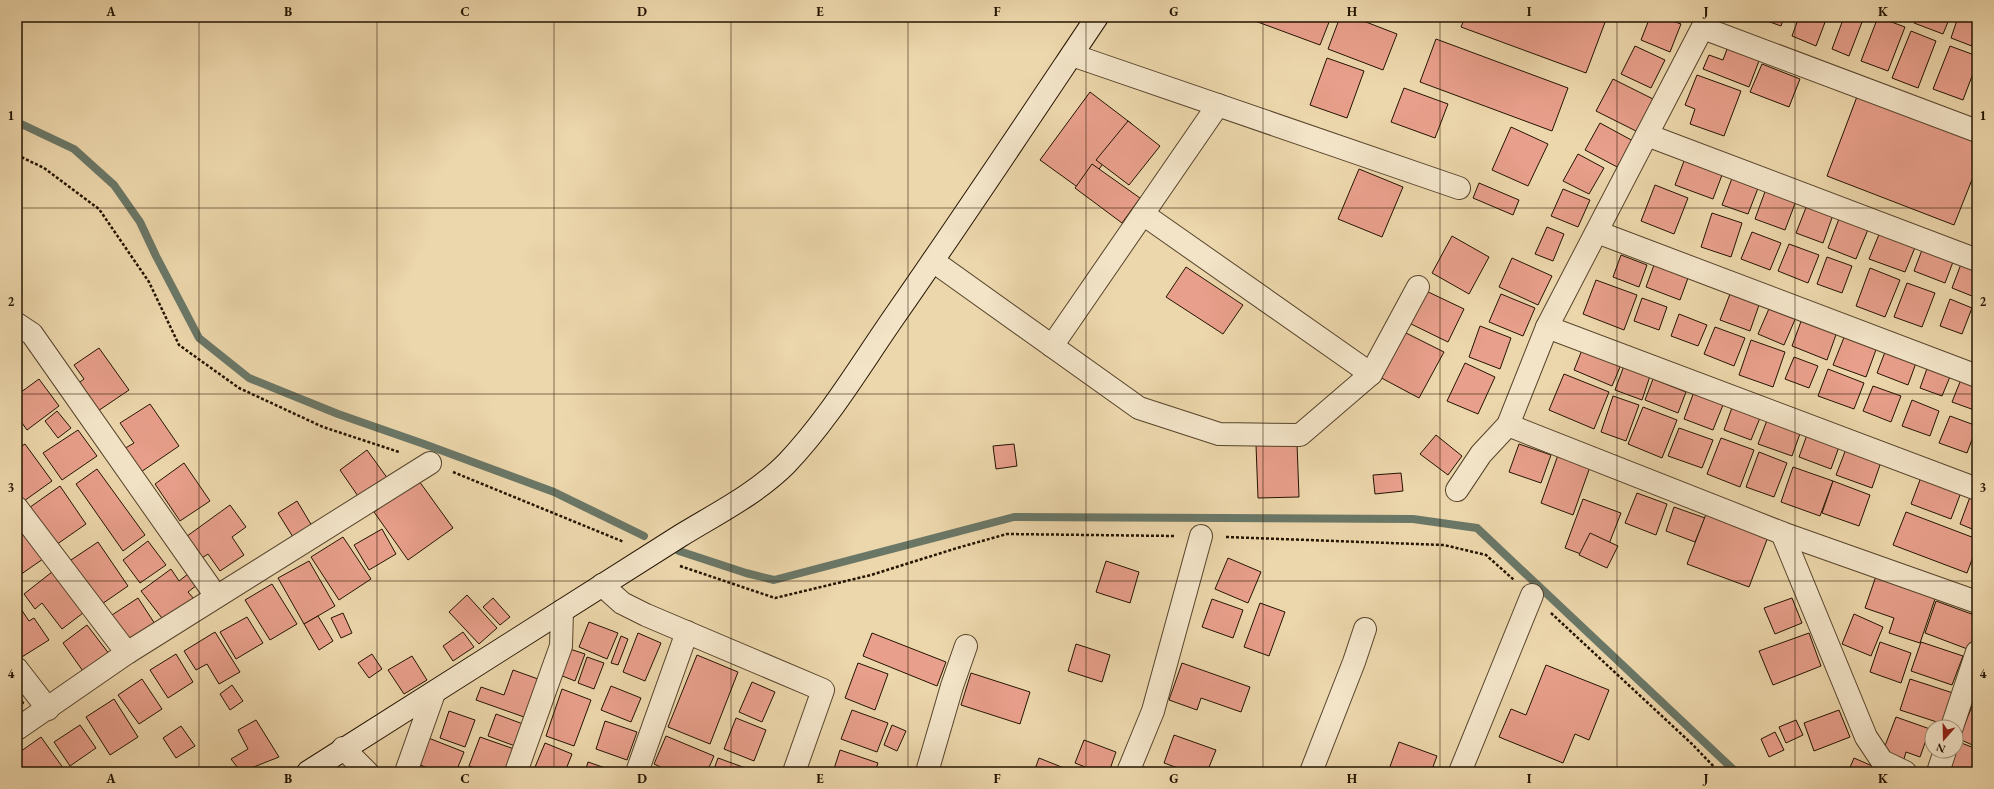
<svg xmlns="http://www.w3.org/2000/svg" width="1994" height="789" font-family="'EB Garamond',serif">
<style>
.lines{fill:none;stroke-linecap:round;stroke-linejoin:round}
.stream{stroke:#6a7767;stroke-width:8}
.building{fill:#e89f8b;stroke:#241400}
.street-casing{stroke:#56442b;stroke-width:24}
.secondary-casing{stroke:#241400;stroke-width:24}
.path{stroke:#241400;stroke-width:2.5;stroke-dasharray:3 2;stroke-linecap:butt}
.street{stroke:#f3e4c8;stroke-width:22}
.secondary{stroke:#f3e4c8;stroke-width:22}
.grid{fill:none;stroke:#241400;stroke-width:1;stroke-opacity:0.55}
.neatline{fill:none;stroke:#241400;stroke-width:1.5}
.grid-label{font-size:13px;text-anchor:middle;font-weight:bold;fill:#241400}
</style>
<rect width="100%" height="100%" fill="#ecd6ab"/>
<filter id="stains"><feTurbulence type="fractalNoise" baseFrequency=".005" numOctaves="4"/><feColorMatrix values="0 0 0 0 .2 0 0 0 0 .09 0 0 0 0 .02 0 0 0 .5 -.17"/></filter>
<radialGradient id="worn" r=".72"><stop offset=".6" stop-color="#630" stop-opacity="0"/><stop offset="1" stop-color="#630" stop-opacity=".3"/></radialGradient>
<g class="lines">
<g class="stream">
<path d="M17 122 74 149 114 185 140 222 156 256 199 338 249 378 338 414 424 444 554 492 644 536"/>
<path d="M679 551 746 573 774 580 1014 517 1413 519 1477 528 1736 772"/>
</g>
</g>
<g class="building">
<path d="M1257 17H1331L1320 45 1255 21Z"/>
<path d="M1340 17H1353L1397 34 1383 70 1328 49Z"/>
<path d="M1465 17H1607L1586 73 1461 27Z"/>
<path d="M1650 17H1661L1681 24 1670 52 1641 40Z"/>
<path d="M1756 17H1784L1781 26Z"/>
<path d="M1799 17H1827L1816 46 1792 36Z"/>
<path d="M1844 17H1864L1849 56 1832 49Z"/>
<path d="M1878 17 1905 27 1888 71 1861 61Z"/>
<path d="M1917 17H1950L1943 34 1914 23Z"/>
<path d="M1958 17H1977V48L1951 38Z"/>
<path d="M1911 31 1936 41 1918 88 1892 78Z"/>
<path d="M1436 39 1568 88 1552 131 1420 82Z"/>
<path d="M1730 41 1762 53 1749 87 1703 69 1709 55 1723 60Z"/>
<path d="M1635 46 1665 60 1651 88 1621 74Z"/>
<path d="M1950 46 1977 56V63L1963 100 1933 89Z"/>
<path d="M1327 58 1364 71 1347 118 1310 105Z"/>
<path d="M1762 64 1800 79 1789 107 1750 92Z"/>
<path d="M1697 75 1741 91 1724 136 1690 124 1695 109 1685 105Z"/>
<path d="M1613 79 1655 100 1638 132 1596 111Z"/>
<path d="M1404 88 1448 104 1435 138 1391 122Z"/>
<path d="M1090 92 1132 124 1083 191 1040 160Z"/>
<path d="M1858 94 1977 139V167L1954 225 1827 176Z"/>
<path d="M1128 121 1160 146 1129 185 1096 160Z"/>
<path d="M1600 123 1635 142 1621 169 1585 150Z"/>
<path d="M1511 127 1548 144 1528 186 1492 170Z"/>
<path d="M1578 154 1604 168 1589 194 1563 181Z"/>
<path d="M1684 161 1722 175 1713 199 1675 185Z"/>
<path d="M1092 164 1140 198 1122 223 1075 188Z"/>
<path d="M1359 169 1403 187 1382 237 1338 219Z"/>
<path d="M1734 173 1760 183 1748 214 1722 205Z"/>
<path d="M1479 183 1519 200 1513 215 1473 198Z"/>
<path d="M1655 185 1688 198 1674 234 1641 221Z"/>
<path d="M1563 189 1590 200 1578 227 1551 216Z"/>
<path d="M1766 189 1796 201 1785 230 1755 219Z"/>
<path d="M1807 205 1833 215 1823 243 1796 233Z"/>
<path d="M1712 213 1742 223 1731 257 1701 247Z"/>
<path d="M1840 216 1869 227 1856 259 1828 248Z"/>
<path d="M1977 221V234L1973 232Z"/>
<path d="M1547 227 1564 234 1553 261 1535 254Z"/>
<path d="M1752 232 1781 243 1770 270 1741 259Z"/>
<path d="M1880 232 1916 245 1905 272 1869 259Z"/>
<path d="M1452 236 1489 257 1469 294 1432 273Z"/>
<path d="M1789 244 1819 255 1808 283 1778 271Z"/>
<path d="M1922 250 1953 262 1945 283 1914 271Z"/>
<path d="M1621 255 1647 265 1639 287 1613 277Z"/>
<path d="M1827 257 1852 266 1842 293 1817 284Z"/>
<path d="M1512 258 1552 276 1538 305 1499 287Z"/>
<path d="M1961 264 1977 271V298L1952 288Z"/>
<path d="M1654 265 1688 278 1680 300 1646 287Z"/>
<path d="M1186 267 1243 305 1223 334 1166 297Z"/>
<path d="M1870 268 1900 280 1885 317 1856 306Z"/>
<path d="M1596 280 1637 295 1624 330 1583 314Z"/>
<path d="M1907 283 1935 293 1922 327 1894 317Z"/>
<path d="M1422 289 1464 309 1448 342 1407 322Z"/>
<path d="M1501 294 1535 308 1523 336 1489 322Z"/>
<path d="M1730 294 1759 305 1750 331 1720 320Z"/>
<path d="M1642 298 1667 307 1659 330 1634 321Z"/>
<path d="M1950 299 1972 308 1962 334 1940 326Z"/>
<path d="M1771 304 1797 315 1784 345 1758 334Z"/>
<path d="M1679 314 1707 325 1698 346 1671 336Z"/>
<path d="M1803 316 1838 329 1827 360 1792 346Z"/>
<path d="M1480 326 1511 338 1500 369 1469 357Z"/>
<path d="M1715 327 1745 338 1734 366 1704 354Z"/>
<path d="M1398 329 1444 352 1419 398 1374 374Z"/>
<path d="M1845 335 1877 347 1866 377 1833 365Z"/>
<path d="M1751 340 1785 352 1773 387 1739 375Z"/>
<path d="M1584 345 1623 360 1612 386 1574 370Z"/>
<path d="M99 348 129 390 95 413 76 385 84 379 74 365Z"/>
<path d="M1885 352 1916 363 1908 385 1877 373Z"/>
<path d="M1794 357 1818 366 1809 388 1785 379Z"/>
<path d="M1465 363 1495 377 1478 414 1447 401Z"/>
<path d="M1625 363 1651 373 1642 400 1615 390Z"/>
<path d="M1929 363 1952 372 1942 396 1920 388Z"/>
<path d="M1828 369 1864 383 1854 409 1818 396Z"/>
<path d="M1564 374 1609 392 1594 429 1549 410Z"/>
<path d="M1962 377 1977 383V411L1952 402Z"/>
<path d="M39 379 59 406 27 430 17 416V395Z"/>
<path d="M1653 379 1686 392 1678 413 1645 400Z"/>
<path d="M1873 386 1901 396 1891 422 1863 411Z"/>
<path d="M1695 389 1725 400 1713 430 1684 419Z"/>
<path d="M1613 396 1639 405 1626 441 1601 432Z"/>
<path d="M1912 400 1939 411 1930 436 1902 426Z"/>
<path d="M1734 402 1762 413 1751 440 1724 430Z"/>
<path d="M150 404 179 446 138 474 122 450 134 443 120 423Z"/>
<path d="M1643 407 1677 420 1662 458 1628 444Z"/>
<path d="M57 411 71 428 58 438 45 421Z"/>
<path d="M1769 415 1802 428 1792 456 1758 444Z"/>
<path d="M1950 416 1977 426 1967 453 1939 443Z"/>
<path d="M1679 428 1713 440 1702 468 1668 456Z"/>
<path d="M78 430 97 456 62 480 43 453Z"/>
<path d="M1808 432 1840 444 1831 469 1799 457Z"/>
<path d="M1436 435 1462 456 1448 475 1420 454Z"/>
<path d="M1721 438 1754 450 1740 487 1707 474Z"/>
<path d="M1297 443 1299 497 1258 498 1256 445Z"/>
<path d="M25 444 52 481 24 501 17 491V449Z"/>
<path d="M1014 444 1017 466 996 469 993 446Z"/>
<path d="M1519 444 1551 455 1541 483 1509 472Z"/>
<path d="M1846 449 1881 462 1872 488 1836 475Z"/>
<path d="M367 450 388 479 360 499 340 470Z"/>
<path d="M1759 452 1787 463 1774 497 1746 487Z"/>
<path d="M1558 455 1590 467 1573 515 1541 503Z"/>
<path d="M184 463 210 501 180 521 155 484Z"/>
<path d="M1793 467 1833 481 1820 516 1781 502Z"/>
<path d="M97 469 145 535 123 551 76 484Z"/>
<path d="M1923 472 1963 487 1951 519 1911 504Z"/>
<path d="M1401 473 1403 491 1375 494 1373 475Z"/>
<path d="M419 481 453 528 408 560 374 512Z"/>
<path d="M1833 481 1870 495 1859 526 1822 513Z"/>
<path d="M60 486 86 524 53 547 26 510Z"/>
<path d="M1637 493 1667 504 1656 535 1625 523Z"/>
<path d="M1970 497 1977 500V531L1960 524Z"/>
<path d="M1583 499 1621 513 1602 562 1565 548Z"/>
<path d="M297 501 312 526 293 537 278 513Z"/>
<path d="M230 505 246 527 232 537 244 555 220 571 208 554 199 560 183 539Z"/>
<path d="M1674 507 1705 518 1695 542 1666 531Z"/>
<path d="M1906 512 1977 539V546L1967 573 1893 545Z"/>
<path d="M1706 514 1768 537 1749 587 1687 564Z"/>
<path d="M17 522 43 559 17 577Z"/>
<path d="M382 529 396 554 369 570 354 545Z"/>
<path d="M1590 533 1618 546 1607 568 1579 555Z"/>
<path d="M343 537 371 579 339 600 311 557Z"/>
<path d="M148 541 166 565 140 583 123 560Z"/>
<path d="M98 542 128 586 99 606 68 562Z"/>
<path d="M1228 558 1261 572 1248 603 1215 589Z"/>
<path d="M309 561 335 606 304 624 278 578Z"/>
<path d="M1106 561 1139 572 1130 603 1096 592Z"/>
<path d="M171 569 179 581 188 574 197 585 188 592 195 600 165 622 141 591Z"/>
<path d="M52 572 83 613 62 629 42 603 35 609 24 594Z"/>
<path d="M1876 576 1936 596 1920 643 1889 633 1894 618 1865 608Z"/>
<path d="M272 584 297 624 270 640 245 600Z"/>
<path d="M467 595 497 628 479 644 449 612Z"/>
<path d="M138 598 155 624 130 641 112 615Z"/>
<path d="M493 598 510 617 500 625 483 607Z"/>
<path d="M1792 598 1802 623 1775 634 1764 608Z"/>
<path d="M1212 599 1243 610 1233 638 1202 627Z"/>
<path d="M1936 601 1977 616V629L1970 650 1925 633Z"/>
<path d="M17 603 29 621 34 618 49 640 17 660Z"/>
<path d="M1260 603 1285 612 1269 656 1244 647Z"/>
<path d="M343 613 352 633 341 638 331 618Z"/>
<path d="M1854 614 1883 627 1871 656 1842 644Z"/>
<path d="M318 616 333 641 319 650 304 624Z"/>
<path d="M247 617 263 643 236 659 220 632Z"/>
<path d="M589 622 618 633 607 659 579 647Z"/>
<path d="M87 625 110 655 85 674 63 643Z"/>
<path d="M215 632 240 672 219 684 207 664 196 670 184 651Z"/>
<path d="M463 632 474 647 453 661 443 646Z"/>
<path d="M638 633 661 643 645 681 623 672Z"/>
<path d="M872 633 946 662 937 686 863 656Z"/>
<path d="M1809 633 1821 666 1773 685 1759 651Z"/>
<path d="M621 636 628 639 618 665 611 663Z"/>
<path d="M1880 642 1911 653 1901 683 1870 672Z"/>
<path d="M1921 642 1963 656 1952 685 1911 671Z"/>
<path d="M1076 644 1110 655 1102 682 1068 671Z"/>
<path d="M570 649 585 654 575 681 560 675Z"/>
<path d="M176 654 193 682 168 698 150 670Z"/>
<path d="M372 654 382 669 369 678 358 663Z"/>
<path d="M697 655 738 672 710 744 668 727Z"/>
<path d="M412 656 427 680 404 694 388 670Z"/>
<path d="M587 657 604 663 594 689 578 683Z"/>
<path d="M858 663 888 674 875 710 845 698Z"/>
<path d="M1182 663 1250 687 1241 712 1201 698 1197 710 1169 700Z"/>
<path d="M1546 665 1609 690 1589 740 1575 734 1563 763 1499 737 1511 709 1526 715Z"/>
<path d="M513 670 538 679 524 717 476 700 481 687 504 695Z"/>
<path d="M971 673 1030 692 1020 724 961 705Z"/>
<path d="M142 679 162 709 139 724 118 695Z"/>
<path d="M1910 679 1953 693 1943 724 1900 710Z"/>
<path d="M752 682 775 692 762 722 739 712Z"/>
<path d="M232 685 243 701 230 710 220 694Z"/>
<path d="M611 686 641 698 631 722 601 710Z"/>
<path d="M562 689 591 700 574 746 546 736Z"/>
<path d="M1977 689V698L1974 696Z"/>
<path d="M17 693 24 703 17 707Z"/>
<path d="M114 699 138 737 110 755 86 717Z"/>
<path d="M1972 706 1977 708V747L1959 739Z"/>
<path d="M852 710 888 723 877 752 841 739Z"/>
<path d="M1839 710 1850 737 1814 751 1804 723Z"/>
<path d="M449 711 475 720 465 747 440 738Z"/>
<path d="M496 714 523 724 515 746 488 736Z"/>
<path d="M1896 717 1930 729 1920 757 1906 752 1904 759 1883 751Z"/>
<path d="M736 718 766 730 754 761 724 749Z"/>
<path d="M256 720 279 757 241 772 231 759 248 749 238 730Z"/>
<path d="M1796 720 1803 735 1786 743 1779 727Z"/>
<path d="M605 721 637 732 627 760 596 749Z"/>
<path d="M80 725 96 748 70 766 54 742Z"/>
<path d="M892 725 906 731 897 751 884 745Z"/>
<path d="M181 726 195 746 176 758 163 738Z"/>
<path d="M1775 732 1784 750 1769 757 1761 739Z"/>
<path d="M1174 735 1216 750 1207 772H1189L1164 763Z"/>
<path d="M666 736 714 756 707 772H672L654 764Z"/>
<path d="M41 737 66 772H26L17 759V754Z"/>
<path d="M426 737 464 752 456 772H438L415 763Z"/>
<path d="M480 737 517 750 509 772H486L469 766Z"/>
<path d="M1084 740 1116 752 1109 772H1098L1075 763Z"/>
<path d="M1956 741 1977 749V772H1953L1946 769 1952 751H1956Z"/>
<path d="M1399 742 1437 756 1431 772H1388Z"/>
<path d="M545 743 572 754 565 772H533Z"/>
<path d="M840 750 878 763 875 772H833Z"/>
<path d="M718 758 751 770 750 772H713Z"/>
<path d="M1039 758 1074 772H1034Z"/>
<path d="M1854 758 1886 772H1848Z"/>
<path d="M588 762 614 771 613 772H585Z"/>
</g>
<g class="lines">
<g class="street-casing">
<g id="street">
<path d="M1703 28 1977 131"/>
<path d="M1072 55 1459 188"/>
<path d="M1647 135 1977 260"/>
<path d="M1143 214 1371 374"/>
<path d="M1597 232 1977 376"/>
<path d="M933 261 1139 408 1219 434 1300 435 1371 374 1418 287"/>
<path d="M17 324 32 334 216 596"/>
<path d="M1547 327 1977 489"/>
<path d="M1052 346 1218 105"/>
<path d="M1508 425 1782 533 1977 602"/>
<path d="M1457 490 1481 454 1508 425 1547 327 1708 17"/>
<path d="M17 508 127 653"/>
<path d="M1782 533 1866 737 1882 761 1905 772"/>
<path d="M602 585 622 603 646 615 823 690 794 772"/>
<path d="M17 669 48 709"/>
<path d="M1952 727 1977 652"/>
<path d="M17 729 127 653 430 463"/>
<path d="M343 748 367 772"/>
<path d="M406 772 434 693"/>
<path d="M516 772 561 646 562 611"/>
<path d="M637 772 687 632"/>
<path d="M927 772 952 686 966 646"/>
<path d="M1128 772 1153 711 1201 536"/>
<path d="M1311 772 1354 662 1365 629"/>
<path d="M1460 772 1532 595"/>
<path d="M1938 772 1945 751"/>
</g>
</g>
<g class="secondary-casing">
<path id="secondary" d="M308 772 680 536C716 514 756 494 786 464 828 420 860 366 894 317 963 218 1030 117 1097 17"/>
</g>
<g class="path">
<path d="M17 155 44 168 99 209 149 282 179 345 239 388 323 427 399 452"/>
<path d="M453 472 624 542"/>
<path d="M1226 537 1444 545 1486 555 1514 580"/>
<path d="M680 566 775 598 871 575 957 548 1007 534 1175 536"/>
<path d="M1551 613 1692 744 1719 772"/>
</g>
<use href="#street" class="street"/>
<use href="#secondary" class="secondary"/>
</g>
<path class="grid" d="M199 17V772M377 17V772M554 17V772M731 17V772M908 17V772M1086 17V772M1263 17V772M1440 17V772M1617 17V772M1795 17V772M17 208H1977M17 394H1977M17 581H1977"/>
<rect width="1994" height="789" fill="none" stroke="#ecd6ab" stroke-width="44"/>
<g transform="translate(1944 739) rotate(200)"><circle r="19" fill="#f3e4c8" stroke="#a09178"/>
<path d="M0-3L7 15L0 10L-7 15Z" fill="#8f2418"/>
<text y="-6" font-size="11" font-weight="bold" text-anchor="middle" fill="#241400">N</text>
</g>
<rect x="22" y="22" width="1950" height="745" class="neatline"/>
<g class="grid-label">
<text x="111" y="16">A</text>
<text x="288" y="16">B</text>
<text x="465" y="16">C</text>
<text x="642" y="16">D</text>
<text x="820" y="16">E</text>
<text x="997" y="16">F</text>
<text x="1174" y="16">G</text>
<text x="1352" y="16">H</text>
<text x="1529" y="16">I</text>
<text x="1706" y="16">J</text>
<text x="1883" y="16">K</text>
<text x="11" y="120">1</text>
<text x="1983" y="120">1</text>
<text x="11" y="306">2</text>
<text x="1983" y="306">2</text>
<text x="11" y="492">3</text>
<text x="1983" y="492">3</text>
<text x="11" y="678">4</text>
<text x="1983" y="678">4</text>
<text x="111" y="783">A</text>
<text x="288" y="783">B</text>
<text x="465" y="783">C</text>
<text x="642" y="783">D</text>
<text x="820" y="783">E</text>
<text x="997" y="783">F</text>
<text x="1174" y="783">G</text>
<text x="1352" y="783">H</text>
<text x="1529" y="783">I</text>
<text x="1706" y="783">J</text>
<text x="1883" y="783">K</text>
</g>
<rect width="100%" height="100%" filter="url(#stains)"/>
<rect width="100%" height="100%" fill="url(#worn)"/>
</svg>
